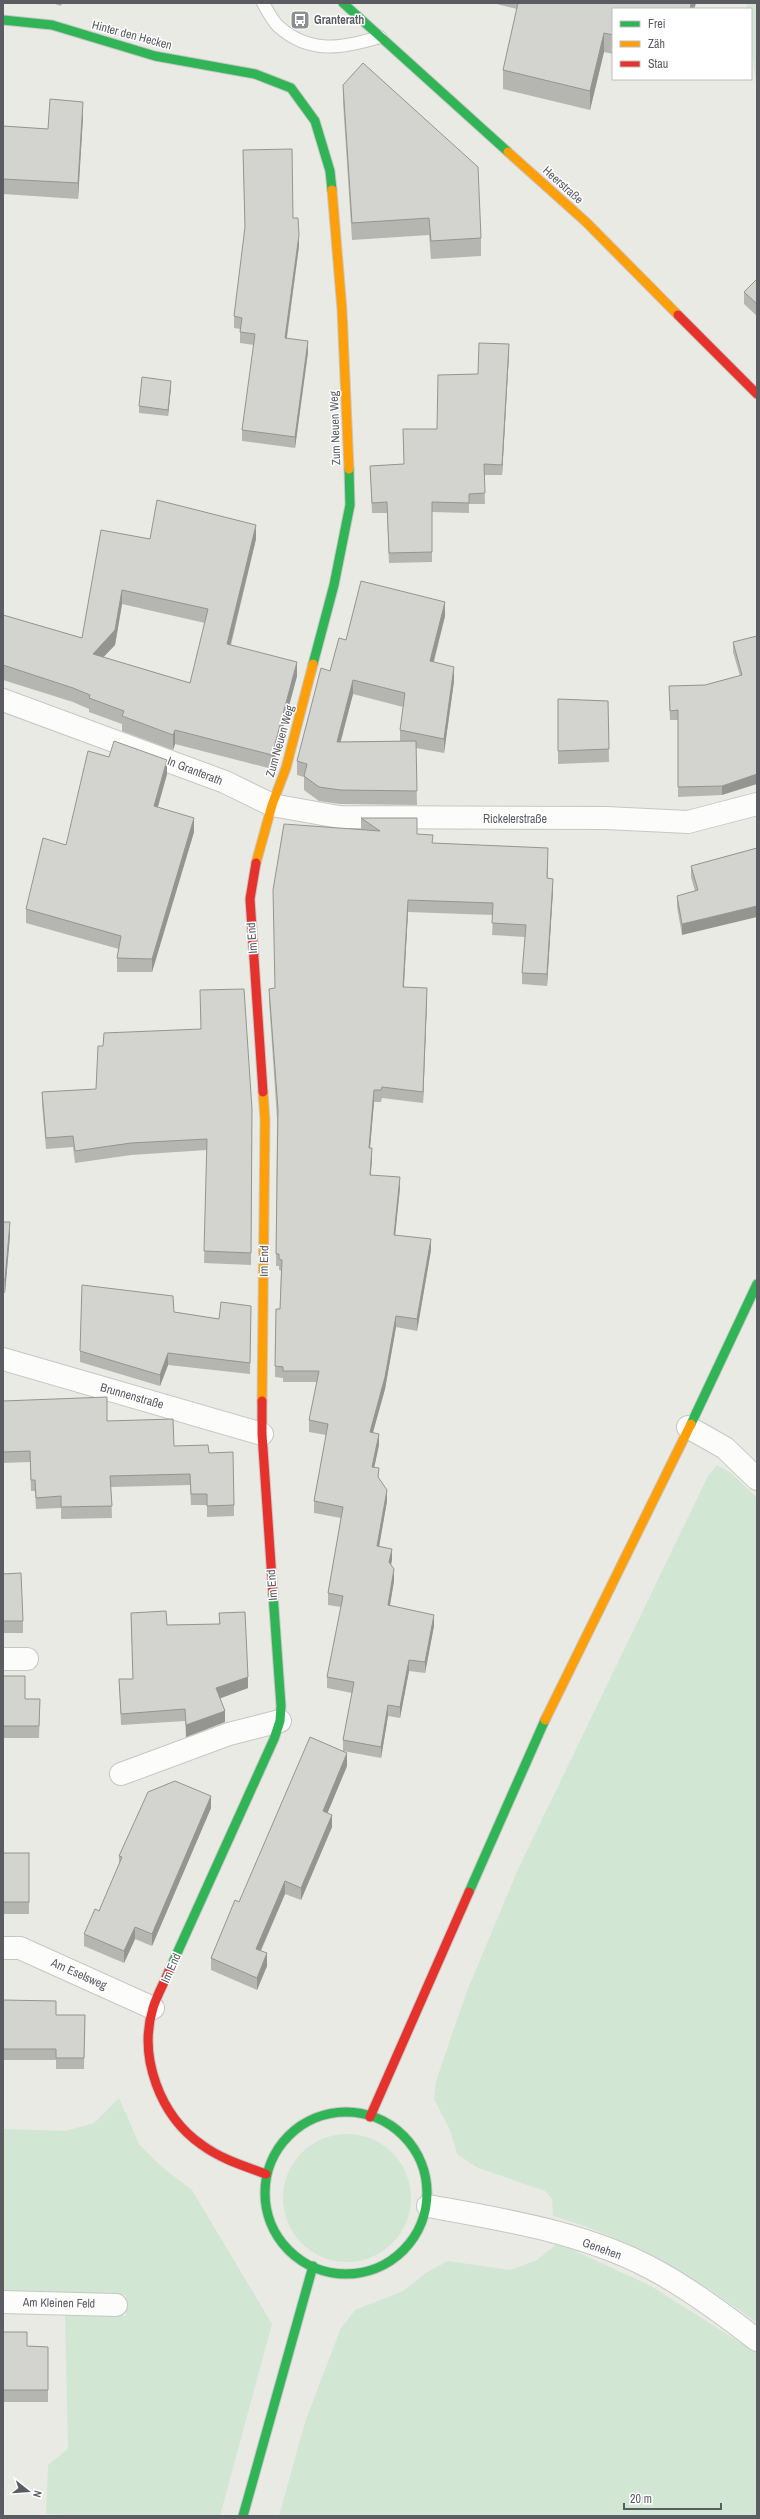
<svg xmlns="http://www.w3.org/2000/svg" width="760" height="2519" font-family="'Archivo Narrow',sans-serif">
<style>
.green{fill:#d2e6d4}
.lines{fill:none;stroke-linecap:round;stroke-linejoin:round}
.lane-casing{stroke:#c6c7c5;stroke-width:14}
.street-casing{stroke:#c6c7c5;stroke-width:24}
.fast-casing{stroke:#c7c7c6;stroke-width:11}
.slow-casing{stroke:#c7c7c6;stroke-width:11}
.jam-casing{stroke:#c7c7c6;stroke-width:11}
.lane{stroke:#fcfcfb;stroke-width:12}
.street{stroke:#fcfcfb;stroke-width:22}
.fast{stroke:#30b455;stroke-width:9}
.slow{stroke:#ff9f0a;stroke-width:9}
.jam{stroke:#e5322d;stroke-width:9}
.wall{fill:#b5b5b2;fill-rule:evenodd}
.shaded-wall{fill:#949491}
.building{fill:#d3d3cf;stroke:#949491;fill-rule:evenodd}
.labels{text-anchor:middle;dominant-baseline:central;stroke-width:3;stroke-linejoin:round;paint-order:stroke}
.poi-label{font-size:12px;font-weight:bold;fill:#5a5c62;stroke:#fff;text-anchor:start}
.street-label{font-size:12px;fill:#5a5c62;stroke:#fff}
</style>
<rect width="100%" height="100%" fill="#eaeae4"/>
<g class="green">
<path d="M746 3H757V92L751 44V9H747Z"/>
<path d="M717 1465 731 1473 757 1498V2323C692 2275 631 2239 553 2216L552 2199 545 2191 476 2167 457 2154 450 2130 434 2099 436 2081 467 1991 519 1867 708 1476Z"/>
<path d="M119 2098 139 2144 162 2167 192 2190 272 2324 220 2516H96L46 2514 48 2465 68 2449 65 2316H126V2295L3 2293V2129L66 2131 94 2123Z"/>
<circle cx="347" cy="2198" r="64"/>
<path d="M558 2243 651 2286 757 2353V2516H279L305 2422 341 2328 355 2310 403 2291 427 2272 448 2261 510 2270 537 2260Z"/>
</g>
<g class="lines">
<g class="lane-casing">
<path id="lane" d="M263 3C267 10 272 20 278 26 310 55 343 48 380 37"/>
</g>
<g class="street-casing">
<g id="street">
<path d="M3 700 225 782 272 805 339 817 606 818 688 822 757 804"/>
<path d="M3 1359 262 1434"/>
<path d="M688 1427 725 1448 757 1479"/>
<path d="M3 1659H27"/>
<path d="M121 1774 229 1734 280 1721"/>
<path d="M3 1948H20L153 2008"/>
<path d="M428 2206C505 2220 590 2233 660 2273 694 2292 726 2316 757 2340"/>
<path d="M3 2302 116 2305"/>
</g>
</g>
<g class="fast-casing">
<g id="fast">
<path d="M343 3 508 152"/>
<path d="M3 20 52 25 155 56 255 74 291 88 315 121 330 171 332 190"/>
<path d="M313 664 334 585 350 505 349 469"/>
<path d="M691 1424 757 1284"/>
<path d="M469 1892 545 1720"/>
<path d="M169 1971 274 1739 280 1721 281 1706 273 1594"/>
<circle cx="346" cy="2193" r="81"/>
<path d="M243 2516 313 2266"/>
</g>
</g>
<g class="slow-casing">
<g id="slow">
<path d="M508 152 586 222 678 315"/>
<path d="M332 190 342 310 349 469"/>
<path d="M256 863 272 805 286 768 313 664"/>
<path d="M262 1401 265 1120 263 1092"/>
<path d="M545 1720 691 1424"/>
</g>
</g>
<g class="jam-casing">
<g id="jam">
<path d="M678 315 757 394"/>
<path d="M256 863 250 899 263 1092"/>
<path d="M262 1401V1434L273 1594"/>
<path d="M169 1971C164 1983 157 1995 153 2008 138 2057 160 2116 202 2145 221 2159 244 2166 266 2174"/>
<path d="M370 2117 469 1892"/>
</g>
</g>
<use href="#lane" class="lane"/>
<use href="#street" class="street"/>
<use href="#fast" class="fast"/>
<use href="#slow" class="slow"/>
<use href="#jam" class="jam"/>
</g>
<g class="wall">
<path d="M52 3H62L61 6Z"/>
<path d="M492 3H696L694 9H613V54L604 52 590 110 503 89V70L517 9Z"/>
<path d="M343 85 481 238V256L431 259 429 235 352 240 343 102Z"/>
<path d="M83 117 78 199 3 194V126L48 129Z"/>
<path d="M243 150 293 218 299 246 287 338 308 352 295 448 242 441V430L254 345 240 343V329L234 328V316L245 229Z"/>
<path d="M757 279V316L744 304V292Z"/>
<path d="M509 354 502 475H484L485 504H469V513L432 512V562L389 563 387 513H372L370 466 404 464 437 429 478 374Z"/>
<path d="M171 387 168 416 139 413V406Z"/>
<path d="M150 539H256L231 645 297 676 272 769 175 744 173 750 122 731V724L89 712V709L73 702 3 680V615L82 638ZM122 604 205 623 190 683 103 657 115 645Z"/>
<path d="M445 616 434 662 454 681 444 753 416 748 417 805 340 804 319 801 304 790V777L297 775V761L330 671 346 640ZM353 694 403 707 400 730V741L340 742Z"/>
<path d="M757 636 722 795 678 797V720H670L669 686 705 685 740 676 733 652V642Z"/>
<path d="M558 699 608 701 609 762 558 764Z"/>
<path d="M109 757 167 774 158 807 194 832 152 972H117V958L119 949 26 923V909L66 845Z"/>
<path d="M361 818 417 834 433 843 548 860 547 878 553 890 547 986 522 984V973L525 937 492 935 493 915 408 912 404 987 427 1000 423 1103 382 1098 381 1102H374L370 1148 372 1159 370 1175 400 1188 395 1235 431 1250 417 1331 396 1327 385 1389 373 1432 379 1445 374 1467 379 1479 387 1501 379 1547 392 1560 391 1564 394 1581 390 1605 434 1626 425 1673 409 1671 400 1718 388 1716 381 1758 343 1751V1740L352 1693 327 1688V1677L341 1607 328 1605V1593L341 1518 314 1513V1501L326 1435 309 1432V1420L317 1382H283V1378L275 1377 276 1309H280L281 1271 279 1270V1266H276L277 1119 269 1000V989L275 988 361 830Z"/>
<path d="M757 848 682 935 677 907V896L695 891 691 877V866Z"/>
<path d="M42 1092 252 1109 251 1265 204 1263 207 1150 131 1155 75 1163 73 1147 46 1149 42 1104Z"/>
<path d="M3 1222 10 1235 5 1293H3Z"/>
<path d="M251 1306 250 1374 168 1365 160 1386 80 1362V1351L174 1312 219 1319Z"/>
<path d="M3 1401 107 1421 174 1446 209 1453 234 1505V1516L207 1517V1505H191L190 1485 111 1487 112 1518 61 1519V1508L36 1509 35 1491H31L30 1462 3 1463Z"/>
<path d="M3 1574 23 1621V1633H3Z"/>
<path d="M131 1613 167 1625 219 1624V1613L248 1688 220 1698 225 1722 186 1737 185 1721 121 1725 119 1679H133Z"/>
<path d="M3 1676 25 1699H40L39 1738H3Z"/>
<path d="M347 1766 327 1813 332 1827 301 1900 285 1894 261 1951 267 1966 257 1990 211 1970V1958L239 1902Z"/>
<path d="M211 1808 152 1946 135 1939 124 1963 84 1946V1934L99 1911 119 1865V1856Z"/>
<rect x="3" y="1853" width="26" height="61"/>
<path d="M3 2000 56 2015H85L84 2069H56V2060H3Z"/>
<path d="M3 2332 27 2346 48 2347V2402H3Z"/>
</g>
<g class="shaded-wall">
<path d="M691 3H696L694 9H690Z"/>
<path d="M604 33V52L590 110V91Z"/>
<path d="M83 102V117L78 199V183Z"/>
<path d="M299 235V246L285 349V338Z"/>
<path d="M308 341V352L295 448V437Z"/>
<path d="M509 344V354L502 475V465Z"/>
<path d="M171 381V387L168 416V410Z"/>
<path d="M256 525V539L227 658V644Z"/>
<path d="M122 590V604L115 645 93 668V654Z"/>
<path d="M445 602V616L430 675V661Z"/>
<path d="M297 662V676L272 769V755Z"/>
<path d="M454 667V681L444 753V739Z"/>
<path d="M353 680V694L337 756V742Z"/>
<path d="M175 730V744L173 750V735Z"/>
<path d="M167 760V774L154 820V806Z"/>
<path d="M757 774V784L722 795V786Z"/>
<path d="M194 818V832L152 972V959Z"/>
<path d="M548 848V860L547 890V878Z"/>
<path d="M553 879V890L547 986V974Z"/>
<path d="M408 900V912L403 998V987Z"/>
<path d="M757 906V917L682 935V924Z"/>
<path d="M427 988V1000L423 1103V1092Z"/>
<path d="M374 1090V1102L369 1159V1148Z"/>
<path d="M372 1148V1159L370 1186V1175Z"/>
<path d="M400 1177V1188L394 1246V1235Z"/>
<path d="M10 1222V1235L5 1293V1280Z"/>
<path d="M431 1239V1250L417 1331V1319Z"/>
<path d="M396 1316V1327L385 1389 370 1443V1432Z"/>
<path d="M168 1353V1365L160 1386V1375Z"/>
<path d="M379 1434V1445L372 1478V1467Z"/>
<path d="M387 1490V1501L377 1558V1546Z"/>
<path d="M392 1549V1560L389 1573V1562Z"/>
<path d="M394 1569V1581L388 1616V1605Z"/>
<path d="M434 1615V1626L425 1673V1662Z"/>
<path d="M409 1660V1671L400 1718V1707Z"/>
<path d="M248 1677V1688L216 1700V1688Z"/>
<path d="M388 1705V1716L381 1758V1747Z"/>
<path d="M225 1711V1722L186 1737V1725Z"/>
<path d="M347 1753V1766L323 1824V1811Z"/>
<path d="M211 1796V1808L152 1946V1934Z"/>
<path d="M332 1815V1827L301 1900V1888Z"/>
<path d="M285 1881V1894L256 1961V1949Z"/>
<path d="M135 1927V1939L124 1963V1951Z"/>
<path d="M267 1953V1966L257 1990V1978Z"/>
</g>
<g class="building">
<path d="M518 3H691L690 9H613V35L604 33 590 91 503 70Z"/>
<path d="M363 63 478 167 481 238 431 241 429 218 352 223 343 85Z"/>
<path d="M50 99 83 102 78 183 3 179V126L48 129Z"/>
<path d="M292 149 293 218H298L299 235 285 338 308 341 295 437 242 430 255 334 240 332 242 318 234 316 245 227 243 150Z"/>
<path d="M757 279V304L744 292Z"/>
<path d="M479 343 509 344 502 465 484 464 485 493 469 494V503L432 502V552L389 553 387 502 372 503 370 466 404 464 403 429H437L438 375 478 374Z"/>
<path d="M142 377 171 381 168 410 139 406Z"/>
<path d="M157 500 256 525 227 644 297 662 272 755 175 730 173 735 122 716 124 711 89 698 90 695 73 688 3 665V615L82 638 101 530 150 539ZM122 590 208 609 190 683 93 654 115 630Z"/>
<path d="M361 581 445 602 430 661 454 667 444 739 400 730 405 693 353 680 337 742 416 741 417 791 340 790 319 787 304 776 307 764 297 761 321 668 330 671 339 638 346 640Z"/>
<path d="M757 636V774L722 786 678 787V710L670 711 669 686 705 685 742 675 733 642Z"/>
<path d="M558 699 608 701 609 749 558 751Z"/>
<path d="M114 741 167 760 154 806 194 818 152 959 117 958 121 936 26 909 43 838 66 845 88 751 109 757Z"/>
<path d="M361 818H417V834L433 835 432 843 548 848 547 878 553 879 547 974 522 973 526 925 492 923 493 903 408 900 403 987 427 988 423 1092 382 1087 381 1090H374L369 1148H372L370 1175 400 1177 394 1235 431 1239 417 1319 396 1316 385 1377 370 1432 379 1434 372 1467 379 1468 378 1477 387 1490 377 1546 392 1549 389 1562 394 1569 388 1605 434 1615 425 1662 409 1660 400 1707 388 1705 381 1747 343 1740 354 1682 327 1677 343 1596 328 1593 343 1507 314 1501 328 1424 309 1420 319 1371H283V1367L275 1366 276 1309H280L282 1260 279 1259V1254H276L278 1109 269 989 275 988 273 890 284 824 380 831Z"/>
<path d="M757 848V906L682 924 677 896 698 890 691 866Z"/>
<path d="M244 989 252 1109 251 1253 204 1251 207 1139 131 1143 75 1151 73 1136 46 1138 42 1092 96 1089 98 1046H103L104 1033 201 1029 200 990Z"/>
<path d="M3 1222H10L5 1280H3Z"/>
<path d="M82 1285 173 1296 174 1312 219 1319 221 1302 251 1306 250 1363 168 1353 160 1375 80 1351Z"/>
<path d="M107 1397V1421L173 1419 174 1446 208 1445 209 1453 233 1452 234 1505 207 1506V1494H191L190 1474 110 1476 112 1506 61 1507V1496L36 1498 35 1480H31L30 1451 3 1452V1401Z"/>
<path d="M21 1573 23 1621H3V1574Z"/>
<path d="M166 1611 167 1625 220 1624 219 1613 245 1612 248 1677 216 1688 225 1711 186 1725 185 1709 121 1714 119 1679H133L131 1613Z"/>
<path d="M3 1676H25V1699H40L39 1726H3Z"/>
<path d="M310 1737 347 1753 323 1811 332 1815 301 1888 285 1881 256 1949 267 1953 257 1978 211 1958 235 1900 239 1902Z"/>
<path d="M175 1781 211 1796 152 1934 135 1927 124 1951 84 1934 95 1909 99 1911 122 1857 119 1856 148 1792Z"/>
<rect x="3" y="1853" width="26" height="49"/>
<path d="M3 2000 56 2001V2015H85L84 2058H56V2049H3Z"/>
<path d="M3 2332H27V2346L48 2347V2390H3Z"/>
</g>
<defs>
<g id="bus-square" transform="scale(1)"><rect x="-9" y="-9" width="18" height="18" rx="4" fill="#8c8e90" stroke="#fff"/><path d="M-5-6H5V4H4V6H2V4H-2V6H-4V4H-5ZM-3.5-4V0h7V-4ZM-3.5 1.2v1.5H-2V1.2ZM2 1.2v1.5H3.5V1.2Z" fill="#fff"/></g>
</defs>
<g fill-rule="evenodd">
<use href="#bus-square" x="300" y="20"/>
</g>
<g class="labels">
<g class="poi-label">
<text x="314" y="20">Granterath</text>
</g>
<g class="street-label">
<text transform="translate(132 35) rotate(15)">Hinter den Hecken</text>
<text transform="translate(563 185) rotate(42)">Heerstraße</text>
<text transform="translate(335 428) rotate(-92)">Zum Neuen Weg</text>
<text transform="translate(280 741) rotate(-74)">Zum Neuen Weg</text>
<text transform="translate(195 771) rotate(21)">In Granterath</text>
<text x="515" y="819">Rickelerstraße</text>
<text transform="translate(252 938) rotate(-94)">Im End</text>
<text transform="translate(264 1261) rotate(-89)">Im End</text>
<text transform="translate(132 1396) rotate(16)">Brunnenstraße</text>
<text transform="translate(272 1585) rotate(-94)">Im End</text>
<text transform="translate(171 1968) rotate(-66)">Im End</text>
<text transform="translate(79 1974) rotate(24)">Am Eselsweg</text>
<text transform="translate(602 2249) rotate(20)">Genehen</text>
<text transform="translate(59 2303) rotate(1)">Am Kleinen Feld</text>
</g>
</g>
<rect width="760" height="2519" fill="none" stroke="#5a5c62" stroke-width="8"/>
<rect x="612" y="8" width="140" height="72" fill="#ffffff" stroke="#bdbec0"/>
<rect x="620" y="21" width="20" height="6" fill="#30b455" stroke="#bdbec0"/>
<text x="648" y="28" font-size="12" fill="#5a5c62">Frei</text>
<rect x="620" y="41" width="20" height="6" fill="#ff9f0a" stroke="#bdbec0"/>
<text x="648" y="48" font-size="12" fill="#5a5c62">Zäh</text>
<rect x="620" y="61" width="20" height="6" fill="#e5322d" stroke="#bdbec0"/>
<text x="648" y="68" font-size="12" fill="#5a5c62">Stau</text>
<g transform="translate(28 2491) rotate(107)" stroke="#ffffff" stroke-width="3" paint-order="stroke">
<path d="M0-3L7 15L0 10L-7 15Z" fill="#5a5c62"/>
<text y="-6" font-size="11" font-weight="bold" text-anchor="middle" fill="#5a5c62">N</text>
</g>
<path d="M624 2503v6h97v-6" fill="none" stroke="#5a5c62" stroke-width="2"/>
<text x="630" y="2503" font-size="12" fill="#5a5c62" stroke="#ffffff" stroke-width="3" paint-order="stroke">20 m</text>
</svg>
